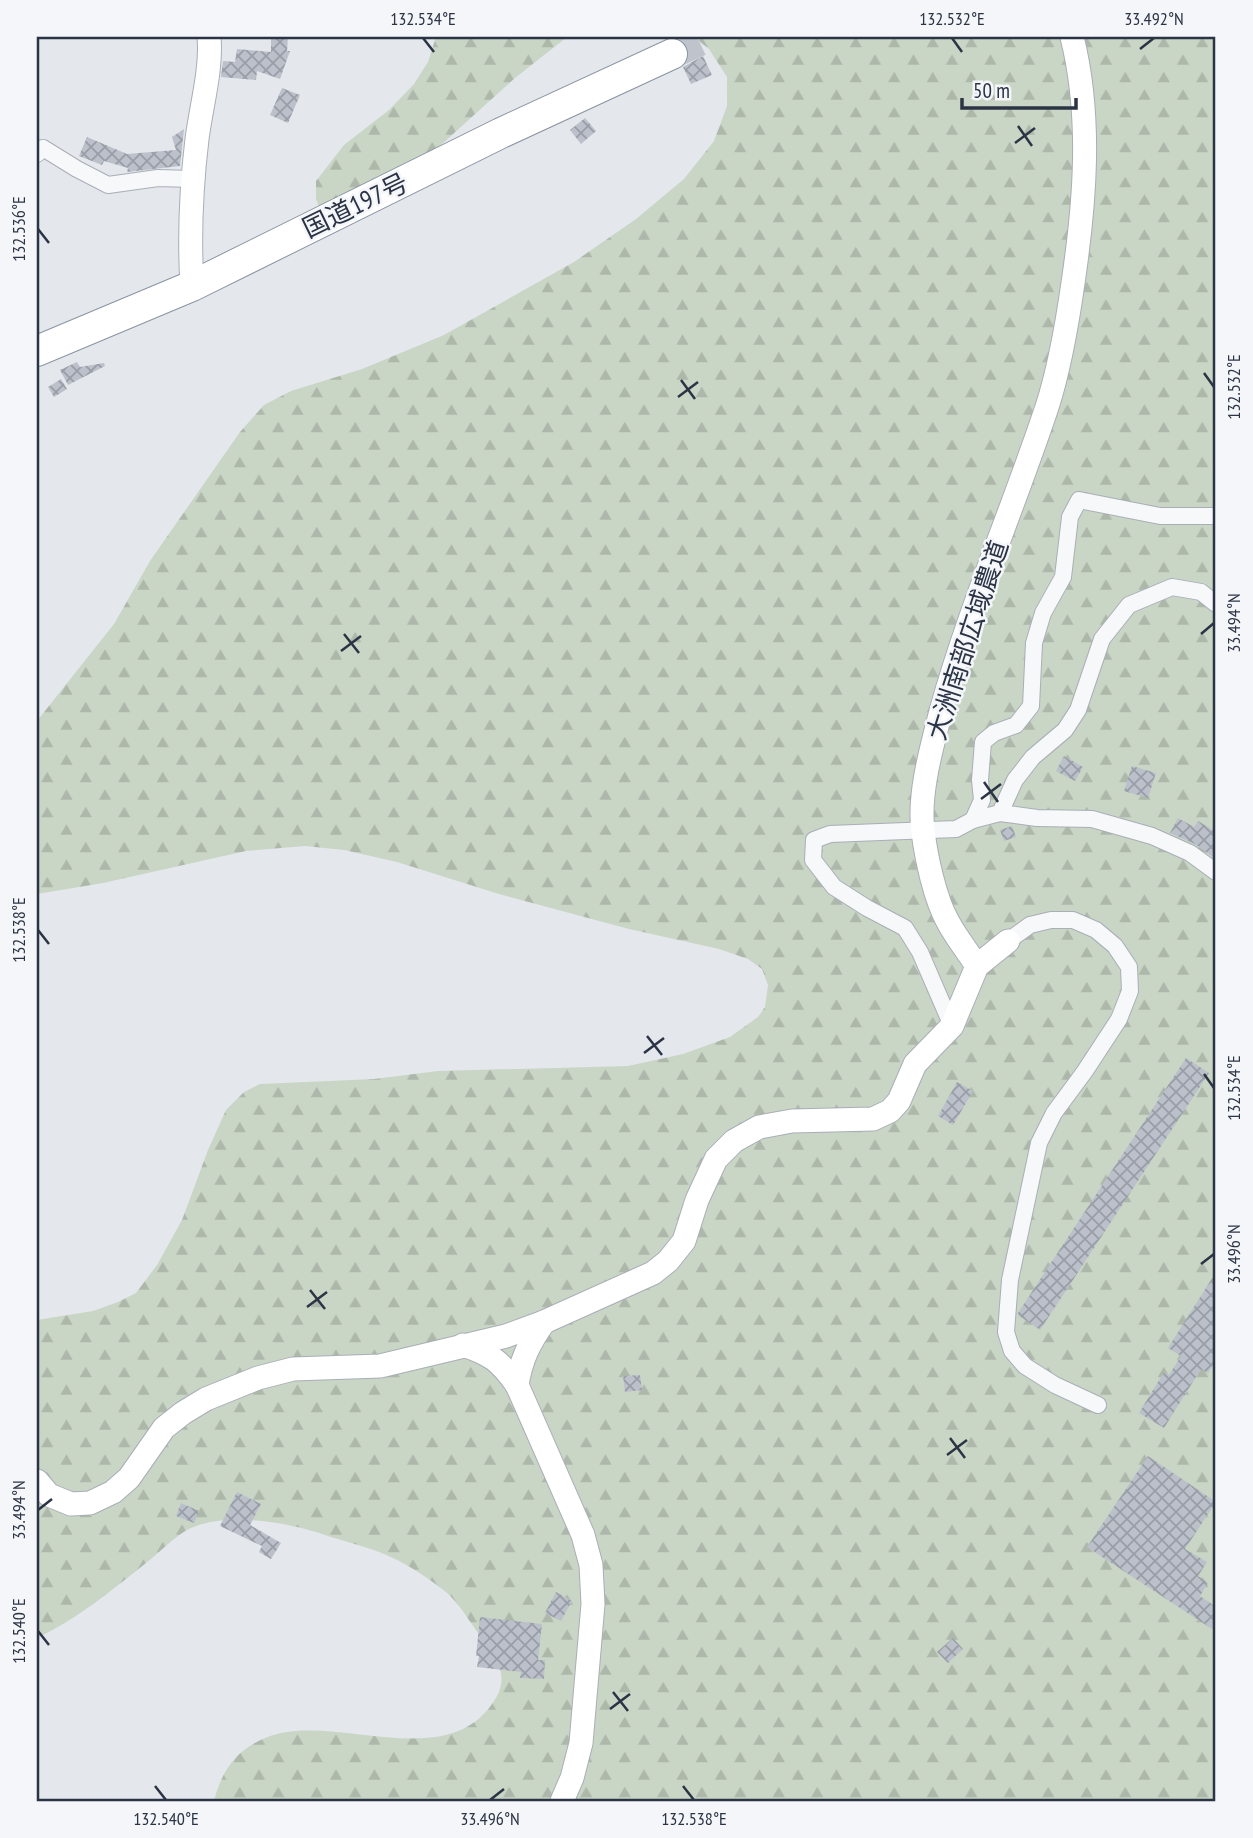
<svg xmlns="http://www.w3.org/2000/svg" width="1253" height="1838" font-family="'PT Sans Narrow','Noto Sans JP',sans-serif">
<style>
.forest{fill:url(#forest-firs)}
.building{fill:url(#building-cross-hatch)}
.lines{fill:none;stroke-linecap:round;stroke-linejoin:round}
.highway-tunnel{stroke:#bfc3cb;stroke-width:30;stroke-dasharray:30 15;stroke-linecap:butt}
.street-casing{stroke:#a9aeb7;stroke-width:18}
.secondary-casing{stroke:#a9aeb7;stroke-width:25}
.highway-casing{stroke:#8b94a3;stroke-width:32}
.street{stroke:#f7f8fa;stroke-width:16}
.secondary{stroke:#fff;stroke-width:23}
.highway{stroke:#fff;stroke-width:30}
.ticks{fill:none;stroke:#2b3445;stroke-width:2.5}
.labels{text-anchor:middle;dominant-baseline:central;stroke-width:5;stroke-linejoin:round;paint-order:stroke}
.street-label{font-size:26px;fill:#2b3445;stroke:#f4f6f9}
.neatline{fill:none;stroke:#2b3445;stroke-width:2.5}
.ticks-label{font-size:18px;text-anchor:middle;fill:#2b3445}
</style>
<defs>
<pattern id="forest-firs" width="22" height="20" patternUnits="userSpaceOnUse" patternTransform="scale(1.75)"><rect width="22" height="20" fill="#c9d6c5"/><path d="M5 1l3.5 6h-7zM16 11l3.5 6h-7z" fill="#adb8ab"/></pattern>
<pattern id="building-cross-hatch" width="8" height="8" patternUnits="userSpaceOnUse" patternTransform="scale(1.75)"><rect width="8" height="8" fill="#bbc0ca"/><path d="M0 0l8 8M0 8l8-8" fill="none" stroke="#989da6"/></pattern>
</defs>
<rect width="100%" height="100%" fill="#e4e7ec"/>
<g class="forest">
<path d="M436 37H567L515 78 379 201 320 209 316 199V181L344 145 389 110 414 84 428 62Z"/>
<path d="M694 37H1216V1801H214C222 1769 238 1748 270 1736 335 1713 444 1773 492 1704 512 1676 497 1659 479 1634 469 1621 459 1603 446 1592 431 1580 410 1566 393 1558 371 1547 345 1542 322 1534 286 1522 222 1511 187 1530 173 1538 159 1553 146 1563 111 1591 77 1619 37 1638V1320L93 1311 118 1302 136 1293 157 1265 182 1220 208 1150 226 1110 244 1092 260 1084 374 1079 438 1071 628 1066 683 1054 730 1037 758 1017 765 1007 768 985 762 969 748 959 719 949 629 929 499 894 397 862 344 850 305 846 246 851 103 883 37 894V721L114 624 150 561 240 432 264 405 291 391 362 369 444 335 574 262 636 219 684 179 714 141 727 106V77L709 49Z"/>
</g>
<g class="building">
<path d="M271 37H288L287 51H290L280 79 257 71 256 80 221 77 223 61 235 62 237 49 271 52Z"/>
<path d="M703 56 712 75 691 84 683 67Z"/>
<path d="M282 88 300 95 288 123 270 115Z"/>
<path d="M585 118 596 131 581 144 570 130Z"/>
<path d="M184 129 180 166 127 172 128 168 104 161 102 165 79 156 87 137 127 154 176 150 172 137Z"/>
<path d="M77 362 80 367 104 363 105 366 68 385 60 370Z"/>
<path d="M61 379 67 389 54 397 48 387Z"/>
<path d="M1064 756 1083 767 1075 781 1056 771Z"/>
<path d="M1132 766 1156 773 1148 798 1124 791Z"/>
<path d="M1178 818 1194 827 1198 821 1216 832V859L1195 844 1170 833Z"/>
<path d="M1012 826 1016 837 1004 841 1000 830Z"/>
<path d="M1186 1058 1209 1073 1040 1330 1018 1315V1313Z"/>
<path d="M957 1082 973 1091 953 1125 938 1116Z"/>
<path d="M1216 1272V1360L1208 1373 1201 1369 1164 1428 1139 1413 1164 1372 1169 1375 1181 1356 1168 1348Z"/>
<path d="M640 1375 642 1390 625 1392 623 1376Z"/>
<path d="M1148 1456 1216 1502 1185 1549 1207 1562 1198 1576 1208 1583 1200 1596 1216 1607V1622L1212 1629 1087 1547Z"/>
<path d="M237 1492 261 1504 250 1525 281 1543 271 1559 259 1552 262 1546 220 1526Z"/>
<path d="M181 1503 199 1511 194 1523 176 1516Z"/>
<path d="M556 1592 572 1601 561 1621 545 1613Z"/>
<path d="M480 1617 542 1624 538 1660H545L544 1679 520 1678 521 1672 477 1667 479 1656H476Z"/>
<path d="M953 1638 963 1649 948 1663 937 1652Z"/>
</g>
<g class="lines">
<path class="highway-tunnel" d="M672 54 708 37"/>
<g class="street-casing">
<g id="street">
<path d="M37 154 43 148 77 169 108 185 158 178 192 179"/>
<path d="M1000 813 1015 780 1033 757 1065 730 1078 710 1102 639 1129 605 1172 587 1201 592 1216 604"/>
<path d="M973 820 982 800 980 780 983 742 994 733 1016 725 1031 706 1034 643 1043 613 1063 577 1070 517 1079 500 1160 516H1216"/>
<path d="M1008 941 1030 925 1051 920H1073L1096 930 1115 946 1129 967 1130 991 1119 1019 1085 1071 1054 1113 1039 1143 1010 1280 1006 1332 1012 1351 1025 1366 1055 1385 1098 1405"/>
<path d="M952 1026 920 952 905 928 867 908 834 887 813 860 814 840 830 834 956 829 973 820 1000 813 1037 818 1092 819 1152 836 1190 853 1216 872"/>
</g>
</g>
<g class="secondary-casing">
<g id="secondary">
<path d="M192 286C189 236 191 189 197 139 201 107 212 69 209 37"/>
<path d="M977 966C968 952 956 937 948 922 935 899 926 857 923 831 918 794 932 746 941 711 970 607 1013 509 1047 407 1060 367 1067 325 1073 283 1085 202 1092 117 1072 37"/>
<path d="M463 1345C491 1354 500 1361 517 1385 521 1360 529 1343 544 1322"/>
<path d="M517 1385 583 1535 591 1565 593 1604 581 1743 572 1778 562 1801"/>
<path d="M37 1481 49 1495 71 1504 90 1503 113 1492 129 1478 164 1428 183 1413 206 1399 258 1378 293 1369 380 1366 506 1336 544 1322 653 1273 668 1261 684 1241 697 1200 716 1159 734 1141 759 1127 792 1121 873 1119 890 1111 899 1101 915 1064 952 1026 977 966 1008 941"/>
</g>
</g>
<g class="highway-casing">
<path id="highway" d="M37 351 192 286 501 133 672 54"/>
</g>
<use href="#street" class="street"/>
<use href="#secondary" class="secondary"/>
<use href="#highway" class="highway"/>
</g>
<path class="ticks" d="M423 38 434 52M952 38 962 52M1140 49 1154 38M1018 126 1032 146M1015 143 1035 128M38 229 49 243M1204 373 1214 387M681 380 695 399M678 397 698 382M344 634 359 653M1201 634 1214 623M341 651 361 636M984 782 998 802M981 799 1001 784M38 930 49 944M647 1036 662 1055M644 1053 664 1038M1204 1074 1214 1088M1201 1264 1214 1254M310 1290 325 1309M307 1307 327 1292M950 1438 965 1458M947 1455 967 1440M38 1510 52 1499M38 1631 49 1645M613 1692 628 1711M610 1709 630 1694M155 1786 166 1800M683 1786 694 1800M490 1800 504 1789"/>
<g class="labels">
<g class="street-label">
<text transform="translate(355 205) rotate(-26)">国道197号</text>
<text transform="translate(967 640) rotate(-72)">大洲南部広域農道</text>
</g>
</g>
<rect width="1253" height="1838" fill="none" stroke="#f4f6f9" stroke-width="77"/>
<path d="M962 98v10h114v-10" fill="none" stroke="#2b3445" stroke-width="3.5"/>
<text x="973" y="98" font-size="21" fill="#2b3445" stroke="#f4f6f9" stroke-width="5" paint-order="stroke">50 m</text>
<rect x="38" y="38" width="1176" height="1762" class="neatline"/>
<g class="ticks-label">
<text x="423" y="25">132.534°E</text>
<text x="952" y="25">132.532°E</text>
<text x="1154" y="25">33.492°N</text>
<text transform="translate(19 229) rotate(-90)" y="6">132.536°E</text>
<text transform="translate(1234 387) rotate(-90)" y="6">132.532°E</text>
<text transform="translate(1234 623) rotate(-90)" y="6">33.494°N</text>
<text transform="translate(19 930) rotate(-90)" y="6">132.538°E</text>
<text transform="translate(1234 1088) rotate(-90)" y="6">132.534°E</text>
<text transform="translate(1234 1254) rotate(-90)" y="6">33.496°N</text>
<text transform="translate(19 1510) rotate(-90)" y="6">33.494°N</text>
<text transform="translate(19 1631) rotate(-90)" y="6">132.540°E</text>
<text x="166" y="1825">132.540°E</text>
<text x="490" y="1825">33.496°N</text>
<text x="694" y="1825">132.538°E</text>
</g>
</svg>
